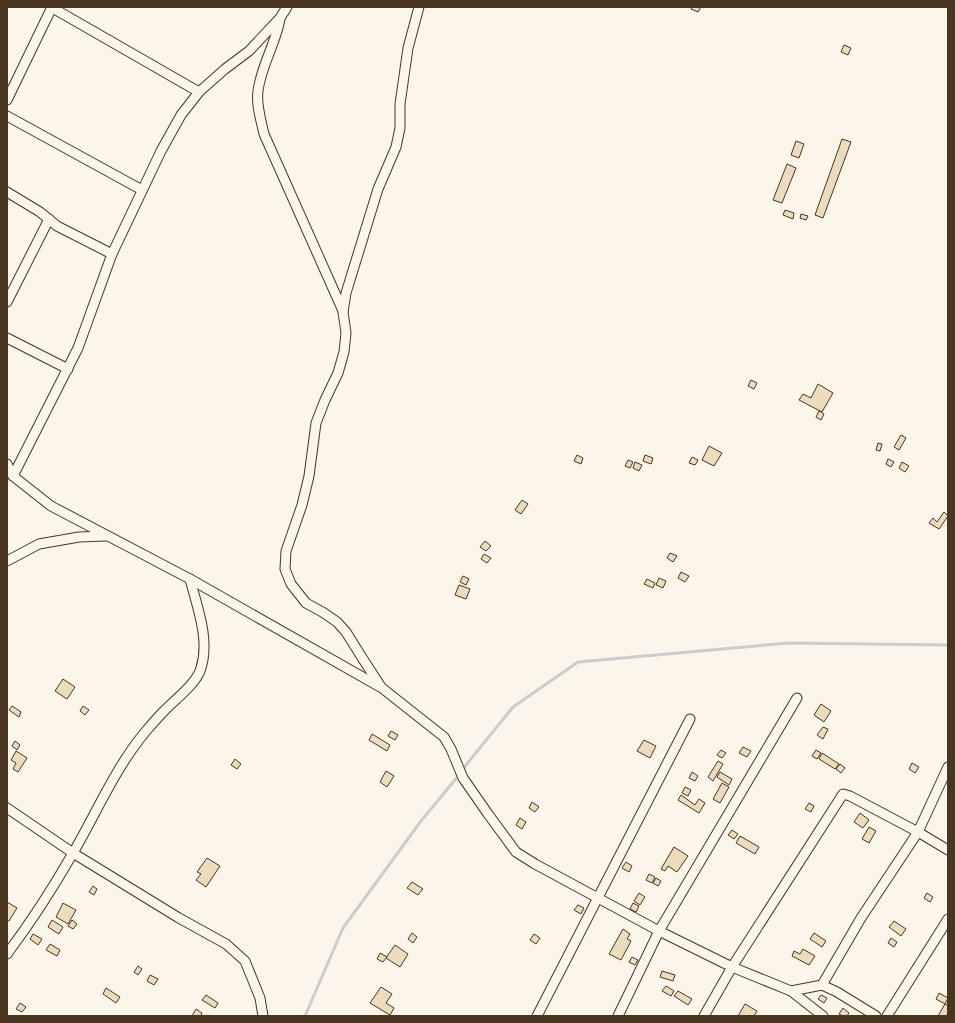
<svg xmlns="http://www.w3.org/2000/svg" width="955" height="1023" font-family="Jost,sans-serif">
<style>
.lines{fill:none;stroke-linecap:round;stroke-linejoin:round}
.stream{stroke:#c9cecd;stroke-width:3}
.building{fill:#ecdcbc;stroke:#4a3520}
.street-casing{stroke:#4a3520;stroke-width:11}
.street{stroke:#fbf6e9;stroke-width:9}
</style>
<rect width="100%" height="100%" fill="#fbf6e9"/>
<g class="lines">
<g class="stream">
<path d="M462 770 513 707 578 662 788 643 948 645"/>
<path d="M305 1016 343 928 421 821 459 775"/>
</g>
</g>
<g class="building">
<path d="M692 7H701L698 12 691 9Z"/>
<path d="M844 45 851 48 848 55 841 52Z"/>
<path d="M842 139 851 142 823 218 815 215Z"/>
<path d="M796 141 804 144 799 158 791 155Z"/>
<path d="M787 164 796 168 782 203 773 200Z"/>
<path d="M785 210 794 213 793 219 783 215Z"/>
<path d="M801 214 808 216 806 220 800 218Z"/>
<path d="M751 380 757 383 754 389 748 386Z"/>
<path d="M818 384 833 393 822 412 799 400 803 394 811 398Z"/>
<path d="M819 411 824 414 821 420 816 417Z"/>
<path d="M901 435 906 438 899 450 894 447Z"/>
<path d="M878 443 882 444 880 451 876 450Z"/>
<path d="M709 446 722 453 714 466 702 460Z"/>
<path d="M577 455 583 458 581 464 574 461Z"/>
<path d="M645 455 653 458 651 464 643 461Z"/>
<path d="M692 457 698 460 695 465 689 463Z"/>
<path d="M888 459 894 462 891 467 886 464Z"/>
<path d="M628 460 633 462 630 468 625 466Z"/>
<path d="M635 462 642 465 639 471 633 468Z"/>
<path d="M902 462 909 466 905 472 899 468Z"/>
<path d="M522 500 528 504 521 514 515 510Z"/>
<path d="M944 512 948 516 939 529 929 523 933 518 937 522Z"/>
<path d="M485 541 491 546 486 551 480 547Z"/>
<path d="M670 553 677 556 673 562 667 558Z"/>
<path d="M484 554 491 558 487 563 481 559Z"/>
<path d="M681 572 689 576 685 582 678 578Z"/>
<path d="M463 576 469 579 466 585 460 582Z"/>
<path d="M659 578 666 581 663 588 656 585Z"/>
<path d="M647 579 655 583 653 588 644 584Z"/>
<path d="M459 585 470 589 466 599 455 595Z"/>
<path d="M63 679 75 687 67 699 55 691Z"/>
<path d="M821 704 831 711 824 722 814 715Z"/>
<path d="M12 706 21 712 19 717 9 710Z"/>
<path d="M83 706 89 710 85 715 80 711Z"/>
<path d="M823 727 828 729 823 739 817 735Z"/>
<path d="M391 731 398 735 395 740 388 736Z"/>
<path d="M372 734 390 745 387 751 369 740Z"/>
<path d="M644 740 656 746 650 758 637 751Z"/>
<path d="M15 741 20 745 17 750 12 746Z"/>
<path d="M743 747 751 751 747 757 739 753Z"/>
<path d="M721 750 726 753 722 758 717 755Z"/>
<path d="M816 750 821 753 817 759 812 756Z"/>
<path d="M16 751 27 758 18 772 13 769 16 763 11 760Z"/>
<path d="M822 753 839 764 835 769 819 759Z"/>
<path d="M235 759 241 764 237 769 231 765Z"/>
<path d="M718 761 723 764 713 781 708 777Z"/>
<path d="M912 763 919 767 915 773 909 769Z"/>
<path d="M840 764 845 768 841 773 836 769Z"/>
<path d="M386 771 394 776 387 787 380 782Z"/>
<path d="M692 772 698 776 695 781 689 778Z"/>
<path d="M720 772 732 779 729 785 717 777Z"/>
<path d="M722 783 729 787 720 803 713 799Z"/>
<path d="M685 787 691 790 688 796 682 793Z"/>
<path d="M681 795 695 805 699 799 705 803 699 813 678 800Z"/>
<path d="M532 802 539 807 535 812 529 808Z"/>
<path d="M809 803 814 806 811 812 805 809Z"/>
<path d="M860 813 869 820 863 828 854 822Z"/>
<path d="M520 818 526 822 522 829 516 825Z"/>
<path d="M869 827 876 831 869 843 862 839Z"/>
<path d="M732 830 738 834 734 839 728 835Z"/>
<path d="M740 836 759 847 755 854 736 843Z"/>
<path d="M674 847 688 856 677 872 668 866 665 871 661 869Z"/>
<path d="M207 858 220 866 206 887 196 880 201 874 197 872Z"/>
<path d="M626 862 632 866 629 872 622 868Z"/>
<path d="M649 874 655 877 652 883 646 880Z"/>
<path d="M656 878 661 881 658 886 653 883Z"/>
<path d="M412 882 423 889 418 895 407 888Z"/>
<path d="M93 886 97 889 94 895 89 892Z"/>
<path d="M639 893 645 897 640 905 634 901Z"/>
<path d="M927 893 933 897 930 902 924 898Z"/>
<path d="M7 902 17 908 9 921 7 920Z"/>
<path d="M63 903 76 910 68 924 56 917Z"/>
<path d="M633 903 639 906 636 912 630 909Z"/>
<path d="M578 905 584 908 581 914 574 910Z"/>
<path d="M52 920 63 927 59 934 48 927Z"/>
<path d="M72 920 77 924 73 929 68 926Z"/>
<path d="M894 921 906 929 901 936 889 927Z"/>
<path d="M623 929 630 934 627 939 631 941 621 960 609 954Z"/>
<path d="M412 933 417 937 413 943 408 939Z"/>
<path d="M814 933 826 941 822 947 810 939Z"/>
<path d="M33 934 42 939 38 945 30 939Z"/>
<path d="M534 934 540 938 536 944 530 940Z"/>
<path d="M891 938 897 942 894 947 888 943Z"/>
<path d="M50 944 60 950 57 956 46 950Z"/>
<path d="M395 945 408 954 400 967 386 958Z"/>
<path d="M803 949 815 956 809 965 792 956 794 951 800 954Z"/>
<path d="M380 953 387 957 383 962 377 959Z"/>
<path d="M632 957 638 960 635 965 629 962Z"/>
<path d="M138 966 142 969 138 975 134 972Z"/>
<path d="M662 971 675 975 673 981 660 977Z"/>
<path d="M150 975 158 979 154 985 147 981Z"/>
<path d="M666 986 674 991 671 996 662 991Z"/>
<path d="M381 987 392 994 386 1003 394 1008 390 1015 370 1003Z"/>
<path d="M106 988 120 997 116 1003 103 994Z"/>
<path d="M678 991 692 999 688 1005 674 996Z"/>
<path d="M939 993 948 998 945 1004 936 999Z"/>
<path d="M206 995 218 1003 215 1008 202 1000Z"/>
<path d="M821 995 827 998 824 1003 818 999Z"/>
<path d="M20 1003 26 1007 22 1012 16 1009Z"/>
<path d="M745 1004 757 1011 754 1016H738Z"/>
<path d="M945 1004 948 1006V1013L946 1016H938Z"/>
<path d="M843 1008 849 1013 847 1016H843L839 1014Z"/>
<path d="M196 1009 202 1013 201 1016H192Z"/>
</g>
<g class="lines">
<g class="street-casing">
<g id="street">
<path d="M51 7 199 92"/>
<path d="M280 19C276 43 261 66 258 91 256 105 261 120 264 134L343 311"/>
<path d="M7 100 52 7"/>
<path d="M7 116 142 190"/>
<path d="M7 192 40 212 57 226 112 254"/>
<path d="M7 302 49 219"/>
<path d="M7 338 68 369"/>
<path d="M7 464 13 476 51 506 190 579 382 688 444 737 451 749 463 778 488 814 516 852 535 864 659 931 732 967 791 991 822 985 837 992 876 1016"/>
<path d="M13 476 78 348 112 254 161 151 181 115 199 92 225 69 249 51 280 18 287 7"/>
<path d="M7 561 39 544 79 537 106 536"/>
<path d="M381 687 361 656 346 632 337 622 324 613 306 603 291 584 285 569 286 551 302 505 309 476 316 423 325 400 338 373 344 352 346 333 343 312 346 293 378 189 396 147 400 128V104L408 48 419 7"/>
<path d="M7 808 73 853 179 918 226 944 245 961 260 998 263 1016"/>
<path d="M7 954C31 922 53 888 73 853 97 812 115 768 146 731 152 724 159 716 166 709 177 698 197 683 201 668 210 639 197 607 190 579"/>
<path d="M822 985 861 918 918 832 948 767"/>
<path d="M791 991 823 1016"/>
<path d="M537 1016 690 719"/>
<path d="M618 1016 659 931 797 698"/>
<path d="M704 1016 732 967 843 794 850 796 918 832 948 850"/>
<path d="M887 1016 948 919"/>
</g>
</g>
<use href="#street" class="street"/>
</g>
<rect width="955" height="1023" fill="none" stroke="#4a3520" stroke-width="16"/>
</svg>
